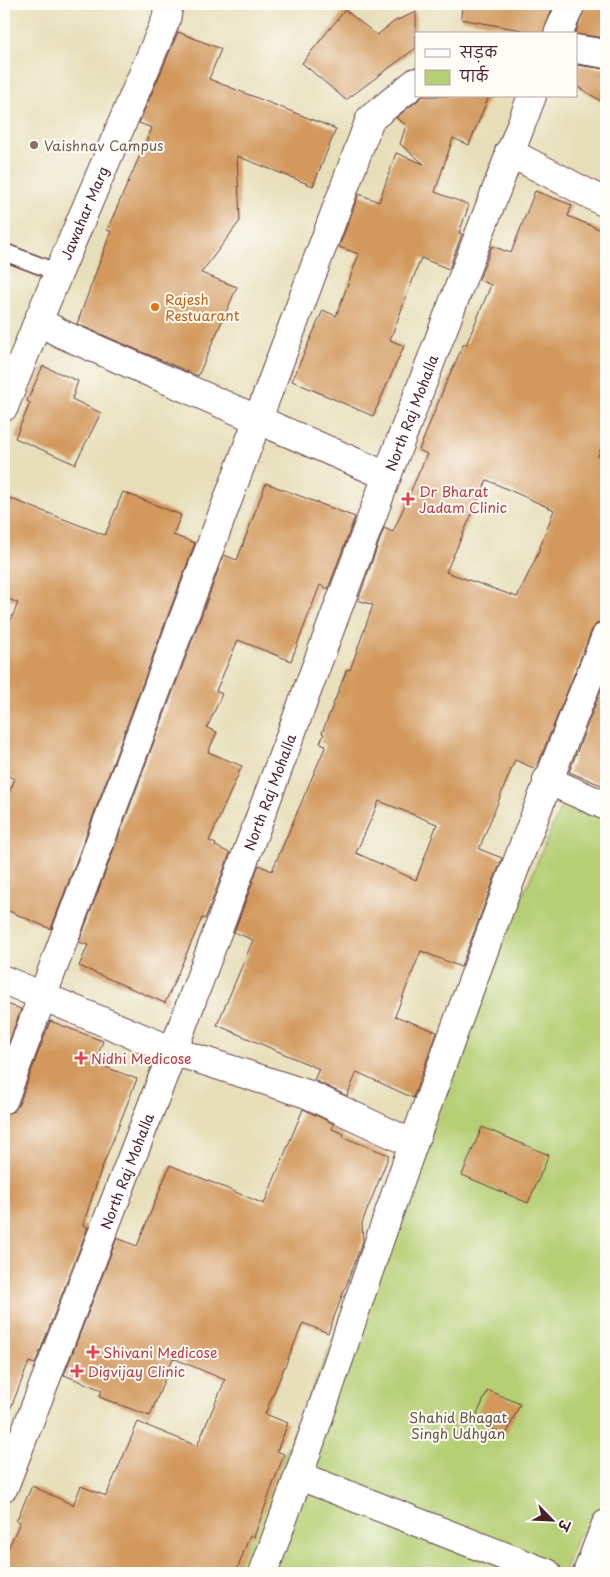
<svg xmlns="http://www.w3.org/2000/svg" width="610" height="1577" font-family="'Playpen Sans','Playpen Sans Deva',sans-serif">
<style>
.green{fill:#b6cf74;stroke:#807750}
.building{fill:#d2985b;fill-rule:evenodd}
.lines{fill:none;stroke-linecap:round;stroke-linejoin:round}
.lane-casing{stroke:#623c40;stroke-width:19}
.street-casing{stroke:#623c40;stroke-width:30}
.secondary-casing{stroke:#623c40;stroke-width:30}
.lane{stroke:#fff;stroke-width:16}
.street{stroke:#fff;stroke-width:28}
.secondary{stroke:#fff;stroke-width:28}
.education-dot{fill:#8d6e63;stroke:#fdfcf7;stroke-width:2}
.food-dot{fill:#e8710a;stroke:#fdfcf7;stroke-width:2}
.health-dot{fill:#e0444e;stroke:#fdfcf7;stroke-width:2}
.labels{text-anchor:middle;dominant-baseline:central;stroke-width:4;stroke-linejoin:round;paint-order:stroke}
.education-label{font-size:14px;fill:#785e54;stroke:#fdfcf7;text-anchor:start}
.street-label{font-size:14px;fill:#4a1f2b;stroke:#fdfcf7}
.food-label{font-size:14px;fill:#c56008;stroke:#fdfcf7;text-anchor:start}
.health-label{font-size:14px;fill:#be3a42;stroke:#fdfcf7;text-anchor:start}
.park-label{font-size:14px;fill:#6a5441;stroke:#fdfcf7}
</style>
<rect width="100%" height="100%" fill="#fdfcf7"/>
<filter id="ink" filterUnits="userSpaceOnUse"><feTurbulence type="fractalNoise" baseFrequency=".02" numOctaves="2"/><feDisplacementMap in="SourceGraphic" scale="10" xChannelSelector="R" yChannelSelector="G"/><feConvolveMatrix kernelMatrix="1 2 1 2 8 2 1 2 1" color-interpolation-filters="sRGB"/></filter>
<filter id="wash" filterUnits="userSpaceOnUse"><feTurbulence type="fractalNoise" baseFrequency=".0096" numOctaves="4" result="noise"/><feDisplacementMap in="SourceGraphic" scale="20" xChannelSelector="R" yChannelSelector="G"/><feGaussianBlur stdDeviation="1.12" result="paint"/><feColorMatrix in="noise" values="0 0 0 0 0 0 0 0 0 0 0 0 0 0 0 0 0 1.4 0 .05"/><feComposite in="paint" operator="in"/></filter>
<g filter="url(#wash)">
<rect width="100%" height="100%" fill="#e7dfba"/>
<path class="green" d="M568 790 606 808V1503L594 1538 579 1533 563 1573H234Z"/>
<g id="blocks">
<g class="building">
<path d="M462 4H554L543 34 461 19Z"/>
<path d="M586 4H606V38L575 34Z"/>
<path d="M345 10 377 35 395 21 416 12V48L346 100 302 63Z"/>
<path d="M178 32 221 49 209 79 336 129 313 186 237 156 240 221 201 273 237 287 198 376 77 324 111 231 107 230 152 128 139 123Z"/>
<path d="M576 65 606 69V104L576 86Z"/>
<path d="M423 96H489L469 145 453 138 435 192 469 205 459 233 462 234 449 269 421 258 390 340 404 346 373 416 292 381 323 310 336 316 359 254 339 247 359 194 379 202 396 153 424 164 400 144 406 125 396 118Z"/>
<path d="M535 191 572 205 568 216 606 232V435L598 456 606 460V621L597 623 592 630 536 769 515 760 479 849 502 858 461 967 421 951 395 1016 437 1032 413 1098 357 1072 347 1096 314 1080 319 1069 217 1025 253 940 234 932 259 865 272 871 326 745 320 743 324 734 322 733 347 669 350 670 373 605 358 600 384 528 393 532 427 454 419 450 446 383 464 343 466 345 491 285 479 280 492 246 511 253ZM487 480 554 510 536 558 517 597 446 572ZM379 801 437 824 416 880 356 853Z"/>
<path d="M43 366 78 381 72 399 101 413 75 464 15 438 30 403 27 401Z"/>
<path d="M266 483 355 517 328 589 320 585 291 661 238 640 216 691 222 694 207 728 217 732 208 752 242 766 209 841 216 844 215 846 230 853 205 919 202 918 165 1003 79 966 88 945 79 942 224 555 237 560Z"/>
<path d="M123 492 181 515 173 535 195 543 51 929 4 909V804L15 779 4 774V637L18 603 4 597V496L105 535Z"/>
<path d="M606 677V787L569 772Z"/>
<path d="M4 1003 21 1009 4 1055Z"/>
<path d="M50 1021 103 1041 95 1063 137 1079 100 1173 83 1225 88 1227 35 1364 29 1362 6 1420 4 1419V1114L14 1111 19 1104Z"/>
<path d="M303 1109 334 1124 332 1129 344 1134 343 1137 389 1155 362 1223 363 1241 328 1333 303 1323 265 1414 288 1423 277 1451 284 1454 254 1537 250 1535 236 1573H4V1558L20 1522 16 1521 32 1486 73 1505 81 1486 106 1496 138 1422 197 1446 225 1380 173 1358 150 1416 99 1397 102 1390 64 1375 117 1238 137 1246 170 1165 264 1204Z"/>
<path d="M482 1127 549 1155 528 1203 462 1175Z"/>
<path d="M488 1390 520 1404 506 1435 474 1421Z"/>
</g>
</g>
</g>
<g filter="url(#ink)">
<use href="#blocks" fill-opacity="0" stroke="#623c40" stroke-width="1"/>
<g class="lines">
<g class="lane-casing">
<path id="lane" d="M4 252 59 273"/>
</g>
<g class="street-casing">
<g id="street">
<path d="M558 34 571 4"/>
<path d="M576 49 606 54"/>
<path d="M509 152 606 203"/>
<path d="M38 321 62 334 387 476"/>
<path d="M547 780 606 806"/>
<path d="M4 980 173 1051 307 1094 413 1144"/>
<path d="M4 1099 370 119 416 82"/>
<path d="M300 1476 547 1573"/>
<path id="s1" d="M4 1487 173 1051 387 476 532 96"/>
<path d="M263 1573C317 1431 362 1286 414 1142 475 972 538 803 606 636"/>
<path d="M587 1573 606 1524"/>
</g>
</g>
<g class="secondary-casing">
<g id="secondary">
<path id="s2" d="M4 407 38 321 166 20 169 4"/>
</g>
</g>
<use href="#lane" class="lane"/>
<use href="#street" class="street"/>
<use href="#secondary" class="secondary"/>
</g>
</g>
<circle class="education-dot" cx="34" cy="145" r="5"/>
<circle class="food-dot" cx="155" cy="307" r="5"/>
<g class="health-dot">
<path d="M405.5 491.5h5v5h5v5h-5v5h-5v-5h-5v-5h5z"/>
<path d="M78.5 1050.5h5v5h5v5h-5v5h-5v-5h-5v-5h5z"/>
<path d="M90.5 1344.5h5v5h5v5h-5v5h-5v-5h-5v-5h5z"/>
<path d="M74.5 1363.5h5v5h5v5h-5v5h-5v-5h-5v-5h5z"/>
</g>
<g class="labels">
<g class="education-label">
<text x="44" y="145">Vaishnav Campus</text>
</g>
<g class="street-label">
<text stroke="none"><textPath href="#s2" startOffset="210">Jawahar Marg</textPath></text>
<text stroke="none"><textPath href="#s1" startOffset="1149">North Raj Mohalla</textPath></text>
<text stroke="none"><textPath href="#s1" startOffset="744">North Raj Mohalla</textPath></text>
<text stroke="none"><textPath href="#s1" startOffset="339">North Raj Mohalla</textPath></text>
</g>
<g class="food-label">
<text x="165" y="299">Rajesh<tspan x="165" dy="16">Restuarant</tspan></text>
</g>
<g class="health-label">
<text x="419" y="491">Dr Bharat<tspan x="419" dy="16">Jadam Clinic</tspan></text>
<text x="91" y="1058">Nidhi Medicose</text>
<text x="103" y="1352">Shivani Medicose</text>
<text x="88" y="1371">Digvijay Clinic</text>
</g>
<g class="park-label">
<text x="458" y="1417">Shahid Bhagat<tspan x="458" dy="16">Singh Udhyan</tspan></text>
</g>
</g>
<rect width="610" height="1577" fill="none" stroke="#fdfcf7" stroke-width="20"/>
<rect x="415" y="32" width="162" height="65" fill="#fdfcf7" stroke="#b5a4a5"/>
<rect x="425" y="49" width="25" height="8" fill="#ffffff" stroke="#b5a4a5"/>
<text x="460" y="58" font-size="15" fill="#4a1f2b">सड़क</text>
<rect x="425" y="70" width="25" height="15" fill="#b6cf74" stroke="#b5a4a5"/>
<text x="460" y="82" font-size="15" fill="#4a1f2b">पार्क</text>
<g transform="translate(552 1520) rotate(114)" stroke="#fdfcf7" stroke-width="4" paint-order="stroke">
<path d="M0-4L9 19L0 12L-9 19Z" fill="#4a1f2b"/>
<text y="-8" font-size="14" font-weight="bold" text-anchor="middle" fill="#4a1f2b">उ</text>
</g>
</svg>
